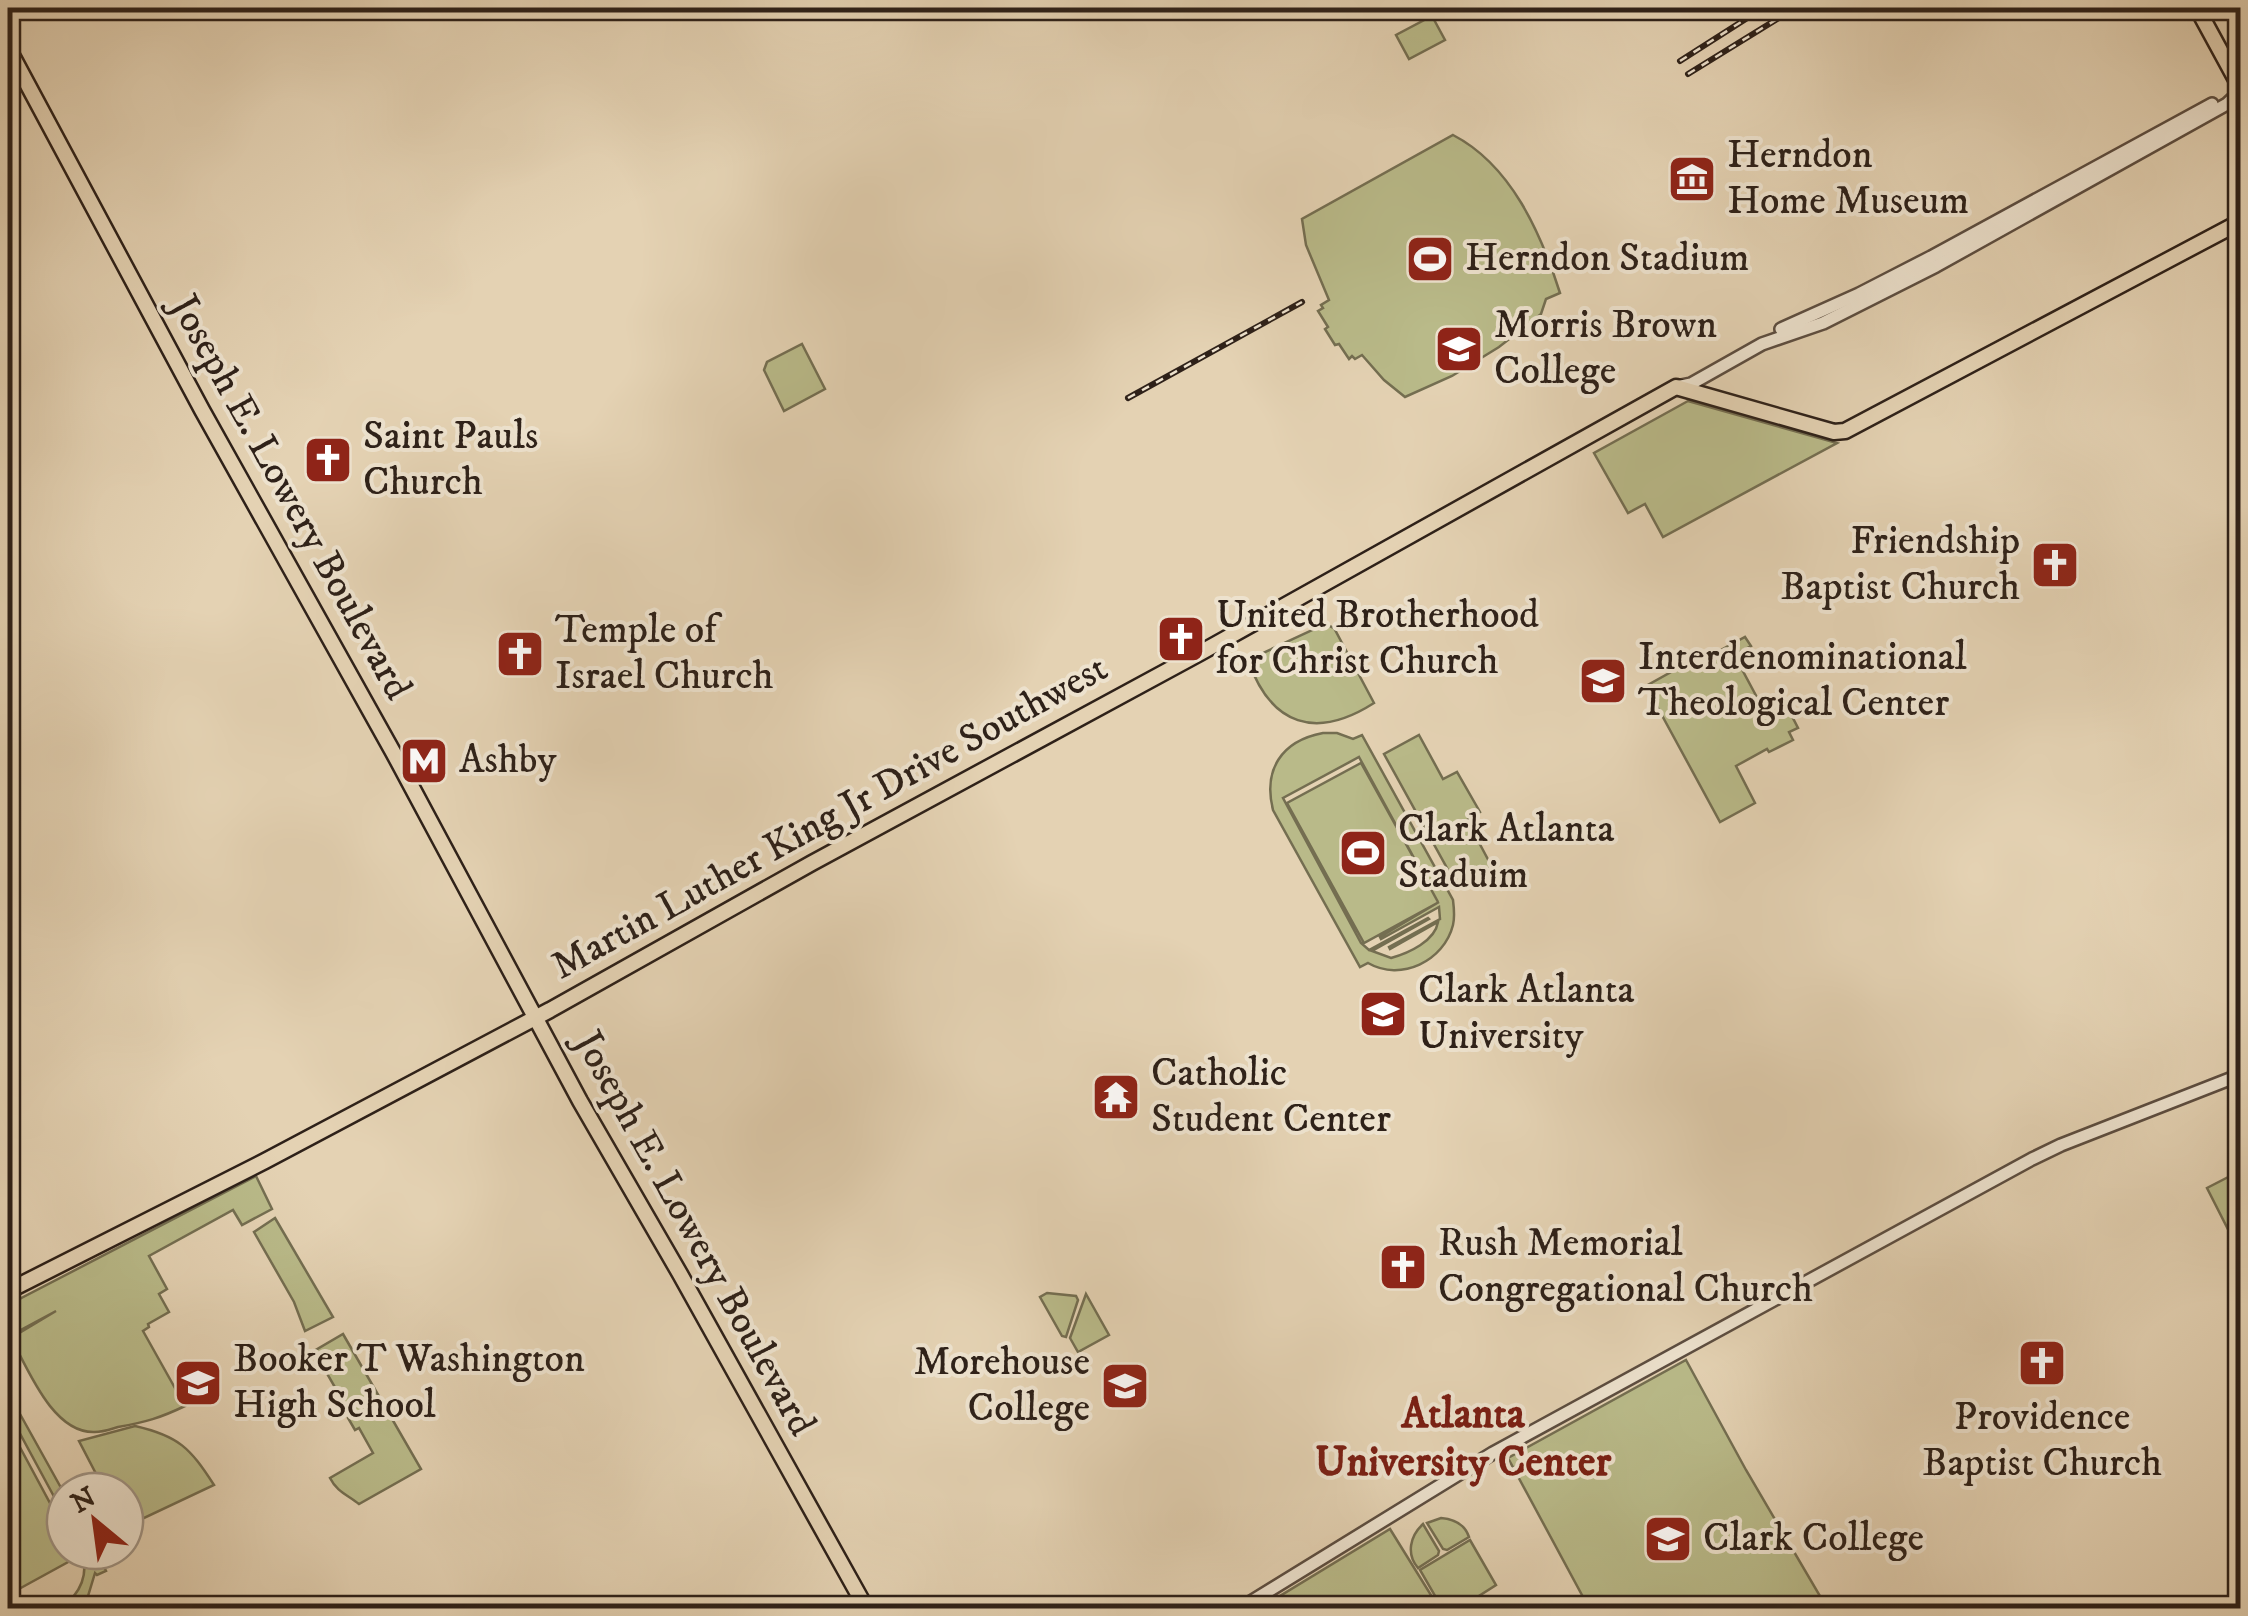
<svg xmlns="http://www.w3.org/2000/svg" width="2248" height="1616" font-family="'IM FELL DW Pica',serif">
<style>
.green{fill:#b9ba89;stroke:#746e51;stroke-width:2.5;fill-rule:evenodd}
.lines{fill:none;stroke-linecap:round;stroke-linejoin:round}
.minor-casing{stroke:#5c4d40;stroke-width:16}
.major-casing{stroke:#2e2119;stroke-width:19}
.minor{stroke:#ede2ce;stroke-width:11}
.major{stroke:#e4d2b3;stroke-width:14}
.rail-casing{stroke:#2e2119;stroke-width:6}
.rail{stroke:#ede2ce;stroke-width:2.5;stroke-dasharray:8;stroke-linecap:butt}
.labels{text-anchor:middle;dominant-baseline:central;stroke-width:8;stroke-linejoin:round;paint-order:stroke}
.poi-label{font-size:40px;fill:#2e2119;stroke:#ede2ce;text-anchor:start}
.street-label{font-size:40px;fill:#2e2119;stroke:#ede2ce}
.neighbourhood-label{font-size:42px;font-weight:bold;fill:#7a1f14;stroke:#ede2ce}
</style>
<rect width="100%" height="100%" fill="#e4d2b3"/>
<filter id="stains"><feTurbulence type="fractalNoise" baseFrequency=".002" numOctaves="4"/><feColorMatrix values="0 0 0 0 .2 0 0 0 0 .09 0 0 0 0 .02 0 0 0 .5 -.17"/></filter>
<radialGradient id="worn" r=".72"><stop offset=".6" stop-color="#630" stop-opacity="0"/><stop offset="1" stop-color="#630" stop-opacity=".3"/></radialGradient>
<g class="green">
<path d="M1432 16 1445 40 1409 59 1396 35Z"/>
<path d="M1453 135C1511 165 1541 233 1560 293L1546 299 1541 314 1499 347 1452 376 1405 397 1384 380 1362 355 1355 359 1352 356 1349 359 1339 344 1335 345 1325 329 1328 327 1318 311 1323 308 1321 305 1329 300 1306 245 1302 219Z"/>
<path d="M802 344 825 389 784 411 764 370 767 362Z"/>
<path d="M1688 401 1837 443 1663 537 1645 504 1628 513 1594 453Z"/>
<path d="M1325 624 1334 628 1374 703C1316 740 1271 726 1248 660Z"/>
<path d="M1745 637 1751 646 1740 652 1741 657 1737 660 1760 703 1765 701 1768 705 1782 697 1798 728 1789 732 1793 740 1769 752 1767 749 1736 766 1755 803 1720 822 1646 686 1691 661 1695 668 1710 661 1708 657Z"/>
<path d="M1323 733H1337L1353 739 1362 735 1453 900C1454 908 1455 917 1453 925 1444 961 1401 982 1368 963L1360 967 1273 810C1263 770 1281 741 1323 733ZM1359 757 1438 902 1361 763 1287 803 1364 943 1439 902 1380 937 1381 939 1439 907 1440 919 1389 947 1390 949 1438 922C1435 941 1409 953 1391 958L1372 951 1429 919 1428 918 1369 950 1361 943 1283 798Z"/>
<path d="M1419 735 1443 779 1457 772 1480 812 1467 820 1492 867 1457 886 1384 754Z"/>
<path d="M2240 1171V1253L2207 1188Z"/>
<path d="M256 1176 272 1209 242 1225 233 1210 149 1256 167 1289 159 1294 169 1312 148 1324 149 1327 143 1331 185 1406C160 1418 146 1422 118 1427 111 1429 103 1432 95 1432 53 1434 28 1369 11 1338L56 1311 15 1333 8 1320V1305Z"/>
<path d="M275 1218 333 1317 305 1331 294 1302 254 1232Z"/>
<path d="M1047 1293 1076 1296 1078 1300 1066 1337 1062 1336 1040 1297Z"/>
<path d="M1086 1294 1109 1335 1078 1352 1070 1338Z"/>
<path d="M343 1334 421 1469 359 1504C348 1495 337 1492 330 1478L373 1453 359 1428 355 1430 348 1418 351 1415 314 1351Z"/>
<path d="M1686 1360 1746 1470 1827 1608H1589L1508 1458Z"/>
<path d="M10 1396 65 1495V1517L18 1430 8 1417V1397Z"/>
<path d="M8 1425 65 1531V1551H76L79 1556 8 1595Z"/>
<path d="M135 1426C179 1436 190 1448 214 1485L125 1527V1491H105L79 1441Z"/>
<path d="M1441 1518C1454 1519 1465 1525 1469 1537L1447 1550 1443 1549 1427 1523Z"/>
<path d="M1423 1524 1439 1551 1438 1555 1418 1568C1406 1554 1410 1536 1423 1524Z"/>
<path d="M1390 1529 1439 1608H1260Z"/>
<path d="M1470 1540 1496 1585 1460 1608H1442L1420 1570Z"/>
<path d="M82 1551H96L106 1571 97 1575 95 1573 88 1596 77 1608H61C80 1594 89 1575 82 1551Z"/>
</g>
<g class="lines">
<g class="minor-casing">
<g id="minor">
<path d="M1781 329 1859 294 1931 257 2212 104"/>
<path d="M1676 387 1691 384 1762 344 1823 323 1936 266 2227 104 2240 92"/>
<path d="M1241 1608 1493 1453 2032 1159 2061 1145 2240 1075"/>
</g>
</g>
<g class="major-casing">
<g id="major">
<path d="M2197 8 2240 87"/>
<path d="M8 48 202 410 393 752 580 1101 680 1274 866 1608"/>
<path d="M8 1291 265 1161 550 1010 812 863 1200 653 1676 387 1834 432 1845 431 2240 222"/>
</g>
</g>
<use href="#minor" class="minor"/>
<use href="#major" class="major"/>
<g class="rail-casing">
<g id="rail">
<path d="M1680 61 1763 8"/>
<path d="M1688 74 1795 8"/>
<path d="M1128 398 1302 302"/>
</g>
</g>
<use href="#rail" class="rail"/>
</g>
<defs>
<g id="museum-square" transform="scale(2.5)"><rect x="-9" y="-9" width="18" height="18" rx="4" fill="#8f2418" stroke="#ede2ce"/><path d="M0-6L6-3V-2H-6V-3ZM-5-1h2V3h-2ZM-1-1h2V3h-2ZM3-1h2V3H3ZM-6 4H6V6H-6Z" fill="#fff"/></g>
<g id="stadium-square" transform="scale(2.5)"><rect x="-9" y="-9" width="18" height="18" rx="4" fill="#8f2418" stroke="#ede2ce"/><path d="M0-5a6.5 5 0 1 0 0 10a6.5 5 0 1 0 0-10ZM-3.5-1.8h7v3.6h-7Z" fill="#fff"/></g>
<g id="university-square" transform="scale(2.5)"><rect x="-9" y="-9" width="18" height="18" rx="4" fill="#8f2418" stroke="#ede2ce"/><path d="M0-5L7-2L0 1L-7-2ZM-4 1L0 2.5L4 1V4Q0 6-4 4Z" fill="#fff"/></g>
<g id="church-square" transform="scale(2.5)"><rect x="-9" y="-9" width="18" height="18" rx="4" fill="#8f2418" stroke="#ede2ce"/><path d="M-1.2-6h2.4v3.5h3.3v2.4h-3.3V6h-2.4V-.1h-3.3v-2.4h3.3Z" fill="#fff"/></g>
<g id="metro-square" transform="scale(2.5)"><rect x="-9" y="-9" width="18" height="18" rx="4" fill="#8f2418" stroke="#ede2ce"/><path d="M-5.5 5V-5H-3L0 0L3-5H5.5V5H3V-.5L0 4L-3-.5V5Z" fill="#fff"/></g>
<g id="temple-square" transform="scale(2.5)"><rect x="-9" y="-9" width="18" height="18" rx="4" fill="#8f2418" stroke="#ede2ce"/><path d="M0-6L5-2H3V0L6.5 2.5H4V6H1.5V3h-3V6H-4V2.5H-6.5L-3 0V-2H-5Z" fill="#fff"/></g>
<g id="school-square" transform="scale(2.5)"><rect x="-9" y="-9" width="18" height="18" rx="4" fill="#8f2418" stroke="#ede2ce"/><path d="M0-5L7-2L0 1L-7-2ZM-4 1L0 2.5L4 1V4Q0 6-4 4Z" fill="#fff"/></g>
</defs>
<g fill-rule="evenodd">
<use href="#museum-square" x="1692" y="179"/>
<use href="#stadium-square" x="1430" y="259"/>
<use href="#university-square" x="1459" y="349"/>
<use href="#church-square" x="328" y="460"/>
<use href="#church-square" x="2055" y="565"/>
<use href="#church-square" x="1181" y="639"/>
<use href="#church-square" x="520" y="654"/>
<use href="#university-square" x="1603" y="681"/>
<use href="#metro-square" x="424" y="761"/>
<use href="#stadium-square" x="1363" y="853"/>
<use href="#university-square" x="1383" y="1014"/>
<use href="#temple-square" x="1116" y="1097"/>
<use href="#church-square" x="1403" y="1267"/>
<use href="#church-square" x="2042" y="1363"/>
<use href="#school-square" x="198" y="1383"/>
<use href="#university-square" x="1125" y="1386"/>
<use href="#school-square" x="1668" y="1539"/>
</g>
<g class="labels">
<g class="poi-label">
<text x="1727" y="156">Herndon<tspan x="1727" dy="46">Home Museum</tspan></text>
<text x="1465" y="259">Herndon Stadium</text>
<text x="1494" y="326">Morris Brown<tspan x="1494" dy="46">College</tspan></text>
<text x="363" y="437">Saint Pauls<tspan x="363" dy="46">Church</tspan></text>
<text x="2020" y="542" text-anchor="end">Friendship<tspan x="2020" dy="46">Baptist Church</tspan></text>
<text x="1216" y="616">United Brotherhood<tspan x="1216" dy="46">for Christ Church</tspan></text>
<text x="555" y="631">Temple of<tspan x="555" dy="46">Israel Church</tspan></text>
<text x="1638" y="658">Interdenominational<tspan x="1638" dy="46">Theological Center</tspan></text>
<text x="459" y="761">Ashby</text>
<text x="1398" y="830">Clark Atlanta<tspan x="1398" dy="46">Staduim</tspan></text>
<text x="1418" y="991">Clark Atlanta<tspan x="1418" dy="46">University</tspan></text>
<text x="1151" y="1074">Catholic<tspan x="1151" dy="46">Student Center</tspan></text>
<text x="1438" y="1244">Rush Memorial<tspan x="1438" dy="46">Congregational Church</tspan></text>
<text x="233" y="1360">Booker T Washington<tspan x="233" dy="46">High School</tspan></text>
<text x="1090" y="1363" text-anchor="end">Morehouse<tspan x="1090" dy="46">College</tspan></text>
<text x="2042" y="1418" text-anchor="middle">Providence<tspan x="2042" dy="46">Baptist Church</tspan></text>
<text x="1703" y="1539">Clark College</text>
</g>
<g class="street-label">
<text transform="translate(290 498) rotate(61)">Joseph E. Lowery Boulevard</text>
<text transform="translate(830 818) rotate(-29)">Martin Luther King Jr Drive Southwest</text>
<text transform="translate(694 1234) rotate(61)">Joseph E. Lowery Boulevard</text>
</g>
<g class="neighbourhood-label">
<text x="1463" y="1415">Atlanta<tspan x="1463" dy="48">University Center</tspan></text>
</g>
</g>
<rect width="2248" height="1616" fill="none" stroke="#e4d2b3" stroke-width="40"/>
<rect x="10" y="10" width="2228" height="1596" fill="none" stroke="#2e2119" stroke-width="5"/>
<rect x="20" y="20" width="2208" height="1576" fill="none" stroke="#2e2119" stroke-width="2.5"/>
<g transform="translate(95 1521) rotate(331)"><circle r="48" fill="#ede2ce" stroke="#a19586" stroke-width="2.5"/>
<path d="M0-8L18 38L0 25L-18 38Z" fill="#8f2418"/>
<text y="-15" font-size="28" font-weight="bold" text-anchor="middle" fill="#2e2119">N</text>
</g>
<rect width="100%" height="100%" filter="url(#stains)"/>
<rect width="100%" height="100%" fill="url(#worn)"/>
</svg>
